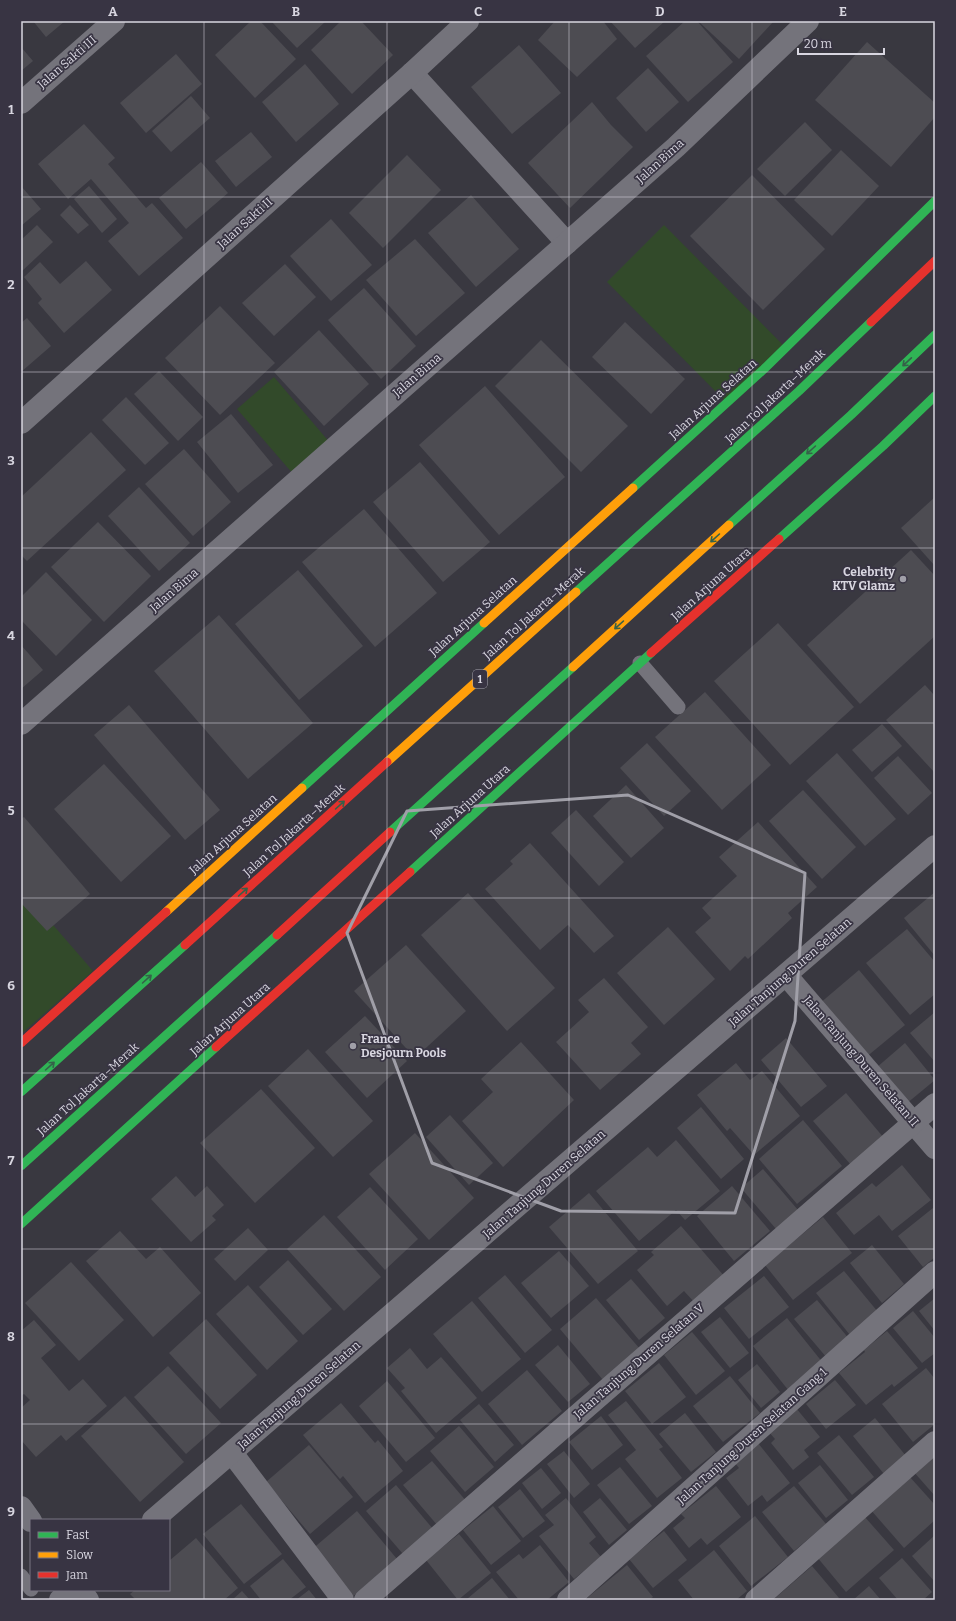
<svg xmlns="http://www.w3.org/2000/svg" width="956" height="1621" font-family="Bitter,serif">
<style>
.green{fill:#324a2a}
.building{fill:#4d4c52}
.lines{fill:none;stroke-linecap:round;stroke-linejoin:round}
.lane{stroke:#74737b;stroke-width:15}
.street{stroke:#74737b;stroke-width:22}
.fast{stroke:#30b455;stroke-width:9}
.slow{stroke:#ff9f0a;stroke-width:9}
.jam{stroke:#e5322d;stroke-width:9}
.oneway{stroke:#356149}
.marked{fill:none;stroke:#a09fa8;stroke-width:3;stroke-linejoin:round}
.grid{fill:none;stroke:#d8d6e0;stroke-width:1;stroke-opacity:0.55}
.poi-dot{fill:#a09fa8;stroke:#383443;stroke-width:1.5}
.labels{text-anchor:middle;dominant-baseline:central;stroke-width:3.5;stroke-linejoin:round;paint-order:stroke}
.shield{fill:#383443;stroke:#a8a5b1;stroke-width:1}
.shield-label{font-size:11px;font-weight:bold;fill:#d8d6e0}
.street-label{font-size:12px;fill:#d8d6e0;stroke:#383443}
.poi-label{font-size:12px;font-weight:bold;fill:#d8d6e0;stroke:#383443;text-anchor:end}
.neatline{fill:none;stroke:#d8d6e0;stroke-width:1.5}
.grid-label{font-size:13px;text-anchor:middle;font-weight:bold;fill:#d8d6e0}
</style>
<rect width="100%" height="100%" fill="#393840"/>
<g class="green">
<path d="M664 225 784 346 727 403 607 282Z"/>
<path d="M274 377 331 444 294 475 237 409Z"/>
<path d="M21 888 93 971 21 1034Z"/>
</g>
<g class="building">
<path d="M33 21H65L46 37Z"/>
<path d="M251 21H260L296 59 255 98 215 55Z"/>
<path d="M271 21H326L297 48Z"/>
<path d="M341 21H361L393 55 352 94 311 50Z"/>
<path d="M555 21H603L617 39 577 77 538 40Z"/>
<path d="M610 21H665L635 48Z"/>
<path d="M685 21H697L733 62 688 102 646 56Z"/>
<path d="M698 21H772L773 22 739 59Z"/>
<path d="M867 42 935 103V117L891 167 815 100Z"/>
<path d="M519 45 561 93 512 134 471 87Z"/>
<path d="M21 47 33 61 21 71Z"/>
<path d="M176 54 202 84 146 133 120 103Z"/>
<path d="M305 64 339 104 296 142 262 102Z"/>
<path d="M648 68 679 102 646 132 616 98Z"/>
<path d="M191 96 210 118 171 152 152 131Z"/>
<path d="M592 102 611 125 633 147 570 208 528 163Z"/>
<path d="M805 122 832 150 785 196 757 169Z"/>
<path d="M84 124 115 158 108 164 146 208 152 203 183 238 139 276 108 241 129 223 91 179 68 199 38 164Z"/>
<path d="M251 132 272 157 236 187 215 161Z"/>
<path d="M841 150 879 186 832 236 794 200Z"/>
<path d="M407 155 441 190 383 248 349 213Z"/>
<path d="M201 162 228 193 186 229 159 198Z"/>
<path d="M752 175 825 249 763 310 690 236Z"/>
<path d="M21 186 41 209 21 226Z"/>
<path d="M89 186 117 219 102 233 74 199Z"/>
<path d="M471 195 519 249 476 287 428 233Z"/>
<path d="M70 205 89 225 78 234 60 215Z"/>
<path d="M331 219 372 265 331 301 290 256Z"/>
<path d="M37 225 53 242 21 272V240Z"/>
<path d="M415 239 465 293 416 336 366 280Z"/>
<path d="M86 261 112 290 64 333 38 303 42 299 24 277 40 262 60 284Z"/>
<path d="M285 264 316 297 274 336 242 303Z"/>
<path d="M364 288 416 346 381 379 328 320Z"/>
<path d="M220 306 275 363 220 415 165 358Z"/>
<path d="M27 318 51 346 21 372V323Z"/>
<path d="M625 322 685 379 651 414 592 357Z"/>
<path d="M319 330 369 384 324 426 274 372Z"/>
<path d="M541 340 628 426 581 472 495 386Z"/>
<path d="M159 371 203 417 178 441 134 394Z"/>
<path d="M485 386 565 477 499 535 419 445Z"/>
<path d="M126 397 169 443 145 465 102 420Z"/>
<path d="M231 414 273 465 238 493 197 442Z"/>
<path d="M91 432 126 470 27 561 21 555V497Z"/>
<path d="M184 449 231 502 193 536 145 484Z"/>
<path d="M420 462 490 542 443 582 373 502Z"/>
<path d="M139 487 190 543 159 571 108 516Z"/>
<path d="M935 497V566L901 528Z"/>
<path d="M364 509 437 593 375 647 302 562Z"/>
<path d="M98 522 151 576 104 622 51 567Z"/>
<path d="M911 550 935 576V636L860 704 807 645Z"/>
<path d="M298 570 363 646 299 700 235 624Z"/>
<path d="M46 572 92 620 56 656 21 620V597Z"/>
<path d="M219 615 313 723 248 779 154 671Z"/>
<path d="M778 623 854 707 790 765 714 681Z"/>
<path d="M21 645 43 670 21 689Z"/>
<path d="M925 685 935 696V773L886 720Z"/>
<path d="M705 692 771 765 722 810 655 737Z"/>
<path d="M129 705 220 810 185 840 94 735Z"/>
<path d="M882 724 902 746 872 772 852 750Z"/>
<path d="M647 743 691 791 664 816 620 768Z"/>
<path d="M837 753 896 819 865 846 806 781Z"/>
<path d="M898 756 932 793 908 815 874 778Z"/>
<path d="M104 764 171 836 121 882 54 809Z"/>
<path d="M626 785 664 828 631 858 593 816Z"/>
<path d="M803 790 856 847 822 879 769 821Z"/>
<path d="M576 810 624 862 599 886 551 833Z"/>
<path d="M24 817 90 894 47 931 21 903V819Z"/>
<path d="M758 822 817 887 788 913 792 918 748 959 745 956 730 971 695 932 711 918 702 908 737 876 719 857Z"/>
<path d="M530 843 614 936 594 953 568 925 540 950 485 889 513 864 510 861Z"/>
<path d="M935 892V956L904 918Z"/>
<path d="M468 893 555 988 507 1031 421 935Z"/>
<path d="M668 927 715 979 664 1025 617 973Z"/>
<path d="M907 929 935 962V994L910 1015 866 963Z"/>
<path d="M406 945 466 1011 415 1058 354 991Z"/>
<path d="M859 970 905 1025 865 1058 819 1004Z"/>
<path d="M604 978 648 1027 631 1043 641 1054 600 1090 556 1042 589 1012 578 1000Z"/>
<path d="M935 1012V1062L910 1033Z"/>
<path d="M365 1016 407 1061 367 1098 325 1052Z"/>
<path d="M786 1038 827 1086 801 1107 761 1060Z"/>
<path d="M521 1042 574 1100 503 1167 462 1121 493 1092 481 1079Z"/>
<path d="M905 1043 935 1080 906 1104 876 1068Z"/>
<path d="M308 1049 373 1121 333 1157 268 1086Z"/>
<path d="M736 1063 750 1080 762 1071 800 1116 754 1155 730 1128 727 1131 697 1095Z"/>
<path d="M261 1089 315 1148 255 1203 200 1143Z"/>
<path d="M846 1093 884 1138 851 1165 813 1121Z"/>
<path d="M701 1107 744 1159 721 1179 677 1128Z"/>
<path d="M450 1115 493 1163 469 1185 426 1137Z"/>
<path d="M803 1120 842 1166 797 1204 759 1159Z"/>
<path d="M415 1133 474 1198 429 1240 369 1174Z"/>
<path d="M676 1140 720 1191 685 1220 676 1210 639 1241 596 1191 648 1147 657 1157Z"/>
<path d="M902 1165 931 1200 892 1231 879 1215 854 1235 836 1213 872 1183 876 1187Z"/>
<path d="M763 1169 798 1210 776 1229 741 1188Z"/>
<path d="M176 1176 195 1197 207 1186 224 1205 212 1216 216 1220 191 1242 151 1199Z"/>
<path d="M732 1186 770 1231 734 1261 697 1216Z"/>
<path d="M370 1187 418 1239 385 1270 337 1217Z"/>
<path d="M589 1193 638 1251 598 1284 549 1227Z"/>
<path d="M933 1208 935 1210V1257L923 1267 898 1236Z"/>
<path d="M324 1215 381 1277 344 1311 287 1249Z"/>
<path d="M823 1217 852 1253 793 1300 765 1265Z"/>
<path d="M681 1226 725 1277 695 1303 684 1291 667 1306 637 1270 654 1255 651 1252Z"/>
<path d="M248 1228 268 1250 235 1281 214 1259Z"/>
<path d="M120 1231 146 1259 160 1247 201 1293 153 1337 86 1261Z"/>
<path d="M872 1245 904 1284 882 1303 850 1263Z"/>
<path d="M559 1251 589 1286 551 1318 521 1283Z"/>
<path d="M288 1260 332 1309 303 1335 259 1287Z"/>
<path d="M71 1262 124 1320 79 1361 25 1303Z"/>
<path d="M844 1271 878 1312 850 1335 816 1293Z"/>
<path d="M505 1275 552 1330 525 1353 478 1298Z"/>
<path d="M764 1276 789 1307 749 1339 724 1308Z"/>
<path d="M631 1279 665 1318 639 1340 606 1300Z"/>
<path d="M248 1285 298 1341 267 1370 216 1314Z"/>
<path d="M596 1298 640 1349 603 1380 560 1329Z"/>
<path d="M935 1298V1331L919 1311Z"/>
<path d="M817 1300 850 1340 827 1358 794 1319Z"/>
<path d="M472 1301 521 1359 482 1392 433 1334Z"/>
<path d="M913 1311 935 1338V1353L922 1363 893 1328Z"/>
<path d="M720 1317 749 1353 730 1368 701 1332Z"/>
<path d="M787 1318 823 1363 789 1391 753 1346Z"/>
<path d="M206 1319 257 1375 220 1409 169 1353Z"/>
<path d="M34 1320 56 1345 41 1358 69 1391 83 1379 107 1406 66 1441 61 1435 36 1457 21 1440V1408L30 1400 24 1394 21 1396V1331Z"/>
<path d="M887 1331 918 1368 894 1387 892 1384 866 1405 839 1373 865 1352 864 1350Z"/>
<path d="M692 1332 725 1371 696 1395 664 1355Z"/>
<path d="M558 1345 590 1384 568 1402 535 1365Z"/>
<path d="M410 1348 427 1369 441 1357 477 1398 436 1433 401 1391 405 1388 387 1368Z"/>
<path d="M659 1363 686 1397 652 1424 625 1391Z"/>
<path d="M757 1364 780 1392 761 1408 738 1380Z"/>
<path d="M168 1366 221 1423 186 1454 134 1397Z"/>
<path d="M926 1368 935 1379V1424L913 1442 882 1404Z"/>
<path d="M527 1370 562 1411 522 1445 488 1404Z"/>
<path d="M730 1376 760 1413 723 1442 693 1406Z"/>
<path d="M835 1380 856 1405 826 1429 806 1404Z"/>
<path d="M387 1381 435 1438 406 1462 359 1406Z"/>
<path d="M125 1396 184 1462 140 1502 81 1436Z"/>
<path d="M626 1401 663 1447 659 1449 682 1478 657 1498 625 1459 636 1450 608 1415Z"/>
<path d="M341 1403 375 1443 378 1440 403 1471 365 1503 343 1476 340 1479 303 1435Z"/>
<path d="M479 1404 514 1445 495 1462 460 1420Z"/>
<path d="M796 1408 820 1437 804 1450 809 1457 793 1470 771 1443 775 1439 768 1431Z"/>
<path d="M685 1413 716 1452 691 1472 659 1434Z"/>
<path d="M601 1416 623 1445 592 1470 569 1442Z"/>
<path d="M875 1418 906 1456 884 1474 853 1436Z"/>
<path d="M459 1426 494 1467 465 1492 430 1451Z"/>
<path d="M839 1435 874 1477 852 1495 817 1453Z"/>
<path d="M758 1443 790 1483 767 1502 762 1495 748 1506 726 1478 739 1468 734 1462Z"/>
<path d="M309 1445 353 1497 310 1534 266 1482Z"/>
<path d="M564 1451 590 1484 574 1498 547 1464Z"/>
<path d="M935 1452V1496L913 1471Z"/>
<path d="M432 1461 467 1502 438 1526 403 1485Z"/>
<path d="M820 1465 848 1500 826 1518 798 1483Z"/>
<path d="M620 1467 652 1506 629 1524 597 1485Z"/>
<path d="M541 1468 561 1493 542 1509 522 1483Z"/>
<path d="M909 1476 935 1505V1520L904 1548 870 1509Z"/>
<path d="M396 1485 433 1529 403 1554 366 1511Z"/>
<path d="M716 1486 741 1517 707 1545 701 1538 689 1548 673 1528 685 1518 681 1514Z"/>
<path d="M794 1486 826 1524 794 1551 762 1512Z"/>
<path d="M520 1489 545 1521 523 1538 498 1507Z"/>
<path d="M566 1498 596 1537 589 1543 601 1557 574 1579 539 1536 554 1525 545 1515Z"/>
<path d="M600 1498 627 1530 609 1545 583 1512Z"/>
<path d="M241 1504 282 1554 244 1584 203 1534Z"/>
<path d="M493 1506 521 1541 491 1565 463 1530Z"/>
<path d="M357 1511 397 1559 350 1599 310 1551Z"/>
<path d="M755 1516 788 1557 751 1586 719 1546Z"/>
<path d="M864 1516 894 1550 846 1592 817 1557Z"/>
<path d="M664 1531 687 1560 653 1588 629 1559Z"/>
<path d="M459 1534 491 1573 458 1600 426 1560Z"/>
<path d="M935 1535V1582L912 1556Z"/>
<path d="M196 1538 238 1588 224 1600H136L130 1594 135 1590H169V1561Z"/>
<path d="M540 1545 569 1582 547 1600H519L496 1572 519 1554 523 1559Z"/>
<path d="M714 1550 747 1591 736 1600H694L678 1580Z"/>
<path d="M902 1558 932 1592 923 1600H898L879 1578Z"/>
<path d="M283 1559 306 1587 289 1600H261L250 1586Z"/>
<path d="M627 1565 653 1597 649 1600H589L587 1598Z"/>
<path d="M812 1566 839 1598 837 1600H773Z"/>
<path d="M492 1578 510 1600H467V1599Z"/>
<path d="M869 1586 881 1600H853Z"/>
<path d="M309 1590 317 1600H296Z"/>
<path d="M242 1591 250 1600H232Z"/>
</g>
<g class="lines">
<g class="lane">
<path d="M640 663 678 707"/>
<path d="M21 1576 31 1589"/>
</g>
<g class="street">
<path d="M412 73 567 243"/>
<path d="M21 103 114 21"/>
<path d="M21 423 412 73 468 21"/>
<path d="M21 724 676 147 808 21"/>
<path d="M786 975 935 1148"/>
<path d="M232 1453 343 1600"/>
<path d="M21 1507 31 1521"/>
<path d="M153 1520 935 846"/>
<path d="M81 1590 88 1600"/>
<path d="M60 1600 71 1590"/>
<path d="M365 1600 935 1104"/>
<path d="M568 1600 935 1272"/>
<path d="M756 1600 935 1442"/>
</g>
<g class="fast">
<path d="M633 488 764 369 935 201"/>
<path d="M729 525 851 415 935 335"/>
<path d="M779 539 883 446 935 396"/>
<path d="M576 592 799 391 871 322"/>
<path d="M302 788 484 623"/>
<path d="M390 832 573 667"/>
<path d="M410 872 651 653"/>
<path d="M21 1092 185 945"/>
<path d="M21 1166 277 935"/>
<path d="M21 1224 216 1047"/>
</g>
<g class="slow">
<path d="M484 623 633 488"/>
<path d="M573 667 729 525"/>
<path d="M387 762 576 592"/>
<path d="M166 912 302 788"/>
</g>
<g class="jam">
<path d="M871 322 935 261"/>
<path d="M651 653 779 539"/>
<path d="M277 935 390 832"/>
<path d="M185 945 387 762"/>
<path d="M21 1043 166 912"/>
<path d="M216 1047 410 872"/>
</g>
</g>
<defs><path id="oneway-shaft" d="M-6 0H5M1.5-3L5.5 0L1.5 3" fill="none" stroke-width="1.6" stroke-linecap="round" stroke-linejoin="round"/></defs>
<g class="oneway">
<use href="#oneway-shaft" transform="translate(907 362) rotate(137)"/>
<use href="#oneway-shaft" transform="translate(811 450) rotate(138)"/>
<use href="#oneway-shaft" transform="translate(715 538) rotate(138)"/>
<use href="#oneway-shaft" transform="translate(619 625) rotate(138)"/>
<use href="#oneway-shaft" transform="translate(340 805) rotate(-42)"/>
<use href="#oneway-shaft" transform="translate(243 892) rotate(-42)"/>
<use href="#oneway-shaft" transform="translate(147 979) rotate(-42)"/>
<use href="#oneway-shaft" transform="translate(50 1066) rotate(-42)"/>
</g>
<path class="marked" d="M628 795 805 873 795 1021 735 1213 561 1211 432 1163 347 933 407 811Z"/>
<path class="grid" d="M204 21V1600M387 21V1600M569 21V1600M752 21V1600M21 197H935M21 372H935M21 548H935M21 723H935M21 898H935M21 1073H935M21 1249H935M21 1424H935"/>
<g class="poi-dot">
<circle cx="903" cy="579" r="4"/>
<circle cx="353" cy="1046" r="4"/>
</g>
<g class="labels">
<rect class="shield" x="473" y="670" width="14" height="18" rx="3"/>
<g class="shield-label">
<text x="480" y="679">1</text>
</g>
<g class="street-label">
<text transform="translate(67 62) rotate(-41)">Jalan Sakti III</text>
<text transform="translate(660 161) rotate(-42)">Jalan Bima</text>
<text transform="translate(245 223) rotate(-42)">Jalan Sakti II</text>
<text transform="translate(417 375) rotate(-41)">Jalan Bima</text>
<text transform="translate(775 396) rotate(-43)">Jalan Tol Jakarta–Merak</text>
<text transform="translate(713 399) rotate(-42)">Jalan Arjuna Selatan</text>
<text transform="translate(711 584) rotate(-42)">Jalan Arjuna Utara</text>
<text transform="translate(174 590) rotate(-41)">Jalan Bima</text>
<text transform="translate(534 613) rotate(-42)">Jalan Tol Jakarta–Merak</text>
<text transform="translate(473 616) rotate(-42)">Jalan Arjuna Selatan</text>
<text transform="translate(470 801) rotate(-42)">Jalan Arjuna Utara</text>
<text transform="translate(294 830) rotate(-42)">Jalan Tol Jakarta–Merak</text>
<text transform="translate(233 834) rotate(-42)">Jalan Arjuna Selatan</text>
<text transform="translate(790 972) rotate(-41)">Jalan Tanjung Duren Selatan</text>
<text transform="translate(230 1019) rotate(-42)">Jalan Arjuna Utara</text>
<text transform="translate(861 1061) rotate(49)">Jalan Tanjung Duren Selatan II</text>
<text transform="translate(88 1089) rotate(-42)">Jalan Tol Jakarta–Merak</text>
<text transform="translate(544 1184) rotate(-41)">Jalan Tanjung Duren Selatan</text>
<text transform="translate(639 1361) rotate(-41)">Jalan Tanjung Duren Selatan V</text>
<text transform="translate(299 1395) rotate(-41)">Jalan Tanjung Duren Selatan</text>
<text transform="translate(752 1436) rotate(-42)">Jalan Tanjung Duren Selatan Gang 1</text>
</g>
<g class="poi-label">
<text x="895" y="572">Celebrity<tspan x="895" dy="14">KTV Glamz</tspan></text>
<text x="361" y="1039" text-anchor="start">France<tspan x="361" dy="14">Desjourn Pools</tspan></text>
</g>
</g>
<rect width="956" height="1621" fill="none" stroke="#383443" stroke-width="44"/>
<rect x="30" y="1519" width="140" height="72" fill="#383443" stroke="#787582"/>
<rect x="38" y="1532" width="20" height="6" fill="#30b455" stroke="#787582"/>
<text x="66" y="1539" font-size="12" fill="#d8d6e0">Fast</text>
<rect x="38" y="1552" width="20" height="6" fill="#ff9f0a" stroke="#787582"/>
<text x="66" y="1559" font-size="12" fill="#d8d6e0">Slow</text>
<rect x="38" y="1572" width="20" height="6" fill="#e5322d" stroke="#787582"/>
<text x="66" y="1579" font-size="12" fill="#d8d6e0">Jam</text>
<path d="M798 48v6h86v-6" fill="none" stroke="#d8d6e0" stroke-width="2"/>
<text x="804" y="48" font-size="12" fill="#d8d6e0" stroke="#383443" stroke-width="3" paint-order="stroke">20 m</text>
<rect x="22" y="22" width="912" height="1577" class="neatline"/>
<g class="grid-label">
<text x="113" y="16">A</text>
<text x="296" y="16">B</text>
<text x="478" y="16">C</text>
<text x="660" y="16">D</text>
<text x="843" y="16">E</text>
<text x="11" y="114">1</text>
<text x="11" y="289">2</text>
<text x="11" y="465">3</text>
<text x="11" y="640">4</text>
<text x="11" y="815">5</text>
<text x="11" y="990">6</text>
<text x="11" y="1165">7</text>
<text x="11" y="1341">8</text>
<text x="11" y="1516">9</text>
</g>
</svg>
